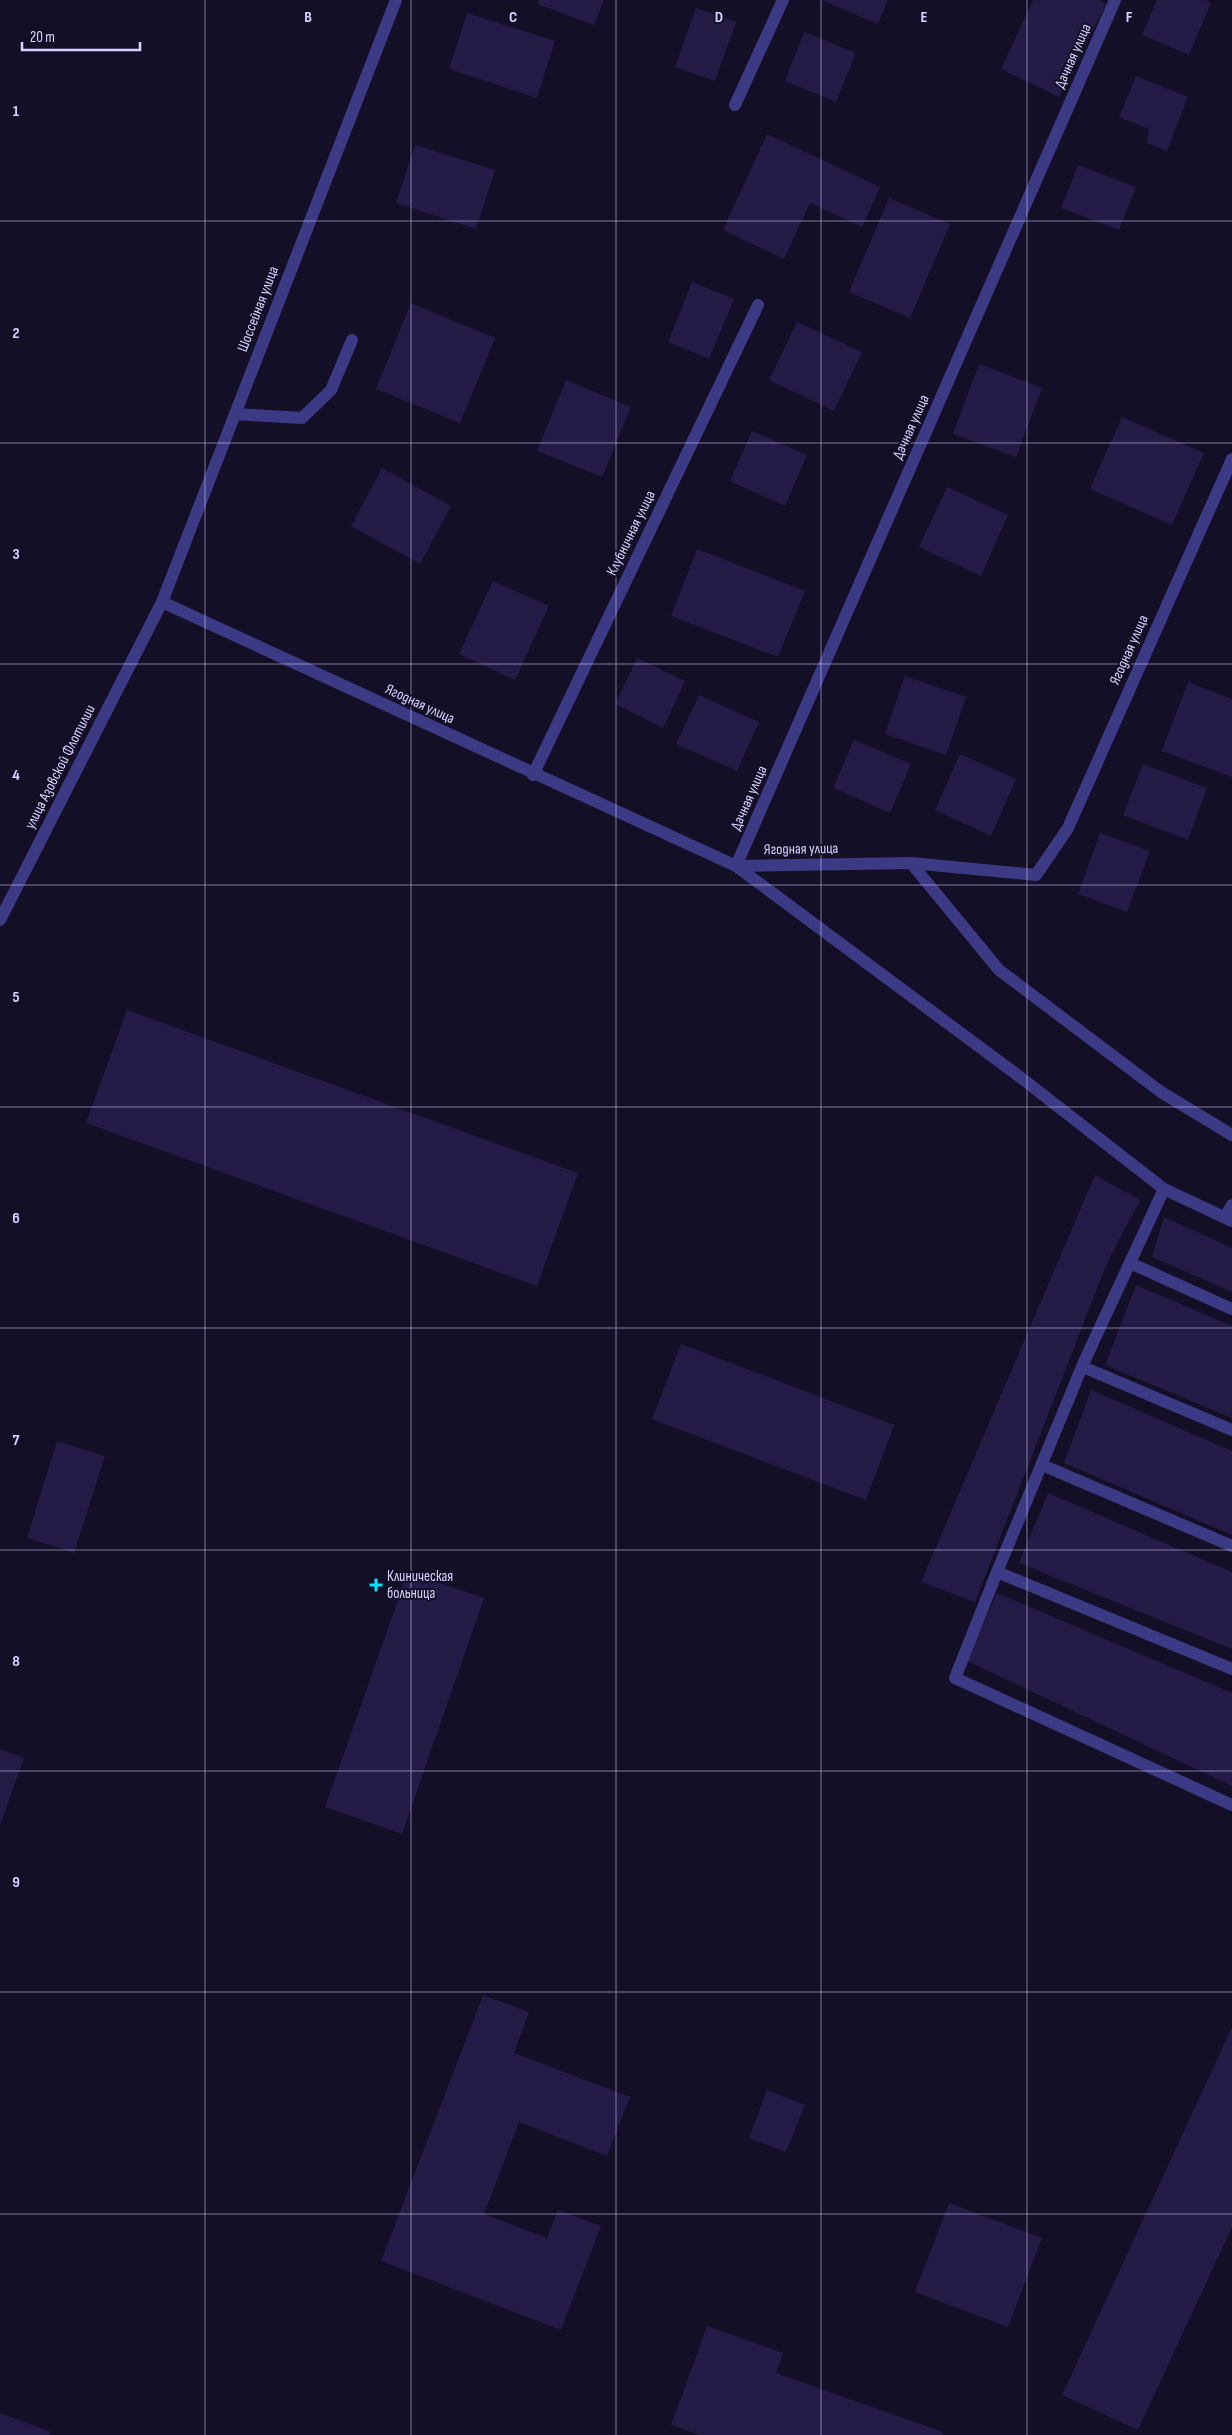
<svg xmlns="http://www.w3.org/2000/svg" width="1232" height="2435" font-family="'Sofia Sans Condensed',sans-serif">
<style>
.building{fill:#241b47}
.lines{fill:none;stroke-linecap:round;stroke-linejoin:round}
.service{stroke:#3d3a85;stroke-width:12}
.minor{stroke:#3d3a85;stroke-width:12}
.grid{fill:none;stroke:#d9d4ff;stroke-width:1;stroke-opacity:0.55}
.poi-dot{fill:#00e5ff;stroke:#130f26;stroke-width:2}
.labels{text-anchor:middle;dominant-baseline:central;stroke-width:4;stroke-linejoin:round;paint-order:stroke}
.street-label{font-size:15px;fill:#d9d4ff;stroke:#130f26}
.poi-label{font-size:15px;fill:#d9d4ff;stroke:#130f26;text-anchor:start}
.grid-label{font-size:16px;text-anchor:middle;font-weight:bold;fill:#d9d4ff;stroke:#130f26;stroke-width:4;stroke-linejoin:round;paint-order:stroke}
</style>
<rect width="100%" height="100%" fill="#130f26"/>
<g class="building">
<path d="M539 0H604L594 25 537 4Z"/>
<path d="M822 0H888L878 24Z"/>
<path d="M1033 0H1099L1106 4 1059 97 1001 69Z"/>
<path d="M1157 0H1205L1211 3 1189 55 1142 35Z"/>
<path d="M696 8 736 22 715 81 675 67Z"/>
<path d="M467 13 555 41 537 98 449 69Z"/>
<path d="M804 32 856 53 836 102 785 81Z"/>
<path d="M1136 76 1188 97 1167 151 1147 143 1149 129 1119 117Z"/>
<path d="M767 134 880 187 862 227 810 203 784 259 723 230Z"/>
<path d="M415 145 495 170 476 229 396 203Z"/>
<path d="M1078 165 1136 187 1119 230 1061 208Z"/>
<path d="M889 198 950 224 910 318 849 292Z"/>
<path d="M692 282 734 299 709 359 668 342Z"/>
<path d="M411 303 495 338 460 423 376 389Z"/>
<path d="M797 322 862 352 834 411 769 380Z"/>
<path d="M979 364 1042 388 1016 457 953 434Z"/>
<path d="M566 380 631 407 602 477 537 451Z"/>
<path d="M1122 417 1204 453 1172 525 1090 489Z"/>
<path d="M752 431 807 455 785 506 730 481Z"/>
<path d="M382 468 451 506 420 564 351 526Z"/>
<path d="M947 487 1008 515 981 576 919 547Z"/>
<path d="M697 549 805 591 778 657 671 616Z"/>
<path d="M493 581 549 606 515 680 459 654Z"/>
<path d="M637 658 685 681 663 728 615 704Z"/>
<path d="M905 676 966 697 946 755 885 734Z"/>
<path d="M1188 682 1232 699V777L1162 751Z"/>
<path d="M699 695 759 722 737 771 676 744Z"/>
<path d="M854 740 911 764 890 813 833 788Z"/>
<path d="M960 754 1016 779 991 836 935 810Z"/>
<path d="M1143 764 1207 788 1188 840 1123 815Z"/>
<path d="M1100 833 1150 851 1127 912 1078 894Z"/>
<path d="M127 1010 578 1173 537 1286 86 1123Z"/>
<path d="M1095 1175 1140 1200 1107 1263 975 1602 921 1582Z"/>
<path d="M1164 1217 1232 1248V1292L1152 1257Z"/>
<path d="M1136 1285 1232 1326V1418L1105 1365Z"/>
<path d="M681 1344 894 1425 866 1500 652 1419Z"/>
<path d="M1091 1390 1232 1451V1535L1064 1463Z"/>
<path d="M57 1441 105 1456 74 1553 27 1538Z"/>
<path d="M1048 1493 1232 1572V1649L1019 1563Z"/>
<path d="M408 1572 484 1598 402 1834 325 1807Z"/>
<path d="M997 1593 1232 1693V1786L967 1661Z"/>
<path d="M0 1749 24 1758 0 1825Z"/>
<path d="M483 1995 529 2012 514 2053 630 2097 607 2156 519 2122 484 2214 547 2238 558 2210 601 2226 561 2330 381 2261Z"/>
<path d="M1232 2027V2227L1138 2430 1062 2395Z"/>
<path d="M767 2090 805 2105 786 2152 749 2138Z"/>
<path d="M949 2203 1042 2238 1008 2327 915 2292Z"/>
<path d="M707 2326 783 2353 776 2373 943 2432 942 2435H700L671 2425Z"/>
<path d="M0 2413 51 2432 49 2435H0Z"/>
</g>
<g class="lines">
<g class="service">
<path d="M235 414 302 418 331 390 352 340"/>
<path d="M911 863 999 970 1161 1092 1232 1135"/>
<path d="M736 866 1020 1077 1164 1189 1232 1221"/>
<path d="M1130 1263 1232 1309"/>
<path d="M1083 1367 1232 1430"/>
<path d="M1042 1465 1232 1546"/>
<path d="M997 1572 1084 1362 1164 1189"/>
<path d="M1232 1669 997 1572 955 1678 1232 1805"/>
</g>
<g class="minor">
<path d="M735 105 783 0"/>
<path d="M162 602 736 866 911 863 1036 875 1068 828 1232 459"/>
<path d="M533 775 758 305"/>
<path d="M736 866 1115 0"/>
<path d="M0 920 162 602 396 0"/>
<path d="M1225 1217 1232 1205"/>
</g>
</g>
<path class="grid" d="M205 0V2435M411 0V2435M616 0V2435M821 0V2435M1027 0V2435M0 221H1232M0 443H1232M0 664H1232M0 885H1232M0 1107H1232M0 1328H1232M0 1550H1232M0 1771H1232M0 1992H1232M0 2214H1232"/>
<path class="poi-dot" d="M373.5 1577.5h5v5h5v5h-5v5h-5v-5h-5v-5h5z"/>
<g class="labels">
<g class="street-label">
<text transform="translate(1073 56) rotate(-66)">Дачная улица</text>
<text transform="translate(258 309) rotate(-69)">Шоссейная улица</text>
<text transform="translate(911 427) rotate(-66)">Дачная улица</text>
<text transform="translate(631 533) rotate(-64)">Клубничная улица</text>
<text transform="translate(1129 650) rotate(-66)">Ягодная улица</text>
<text transform="translate(420 704) rotate(25)">Ягодная улица</text>
<text transform="translate(60 767) rotate(-63)">улица Азовской Флотилии</text>
<text transform="translate(749 798) rotate(-66)">Дачная улица</text>
<text transform="translate(801 849) rotate(-1)">Ягодная улица</text>
</g>
<g class="poi-label">
<text x="387" y="1576">Клиническая<tspan x="387" dy="17">больница</tspan></text>
</g>
</g>
<g class="grid-label">
<text x="308" y="22">B</text>
<text x="513" y="22">C</text>
<text x="719" y="22">D</text>
<text x="924" y="22">E</text>
<text x="1129" y="22">F</text>
<text x="16" y="116">1</text>
<text x="16" y="338">2</text>
<text x="16" y="559">3</text>
<text x="16" y="780">4</text>
<text x="16" y="1002">5</text>
<text x="16" y="1223">6</text>
<text x="16" y="1445">7</text>
<text x="16" y="1666">8</text>
<text x="16" y="1887">9</text>
</g>
<path d="M22 42v8h118v-8" fill="none" stroke="#d9d4ff" stroke-width="2.5"/>
<text x="30" y="42" font-size="15" fill="#d9d4ff" stroke="#130f26" stroke-width="4" paint-order="stroke">20 m</text>
</svg>
